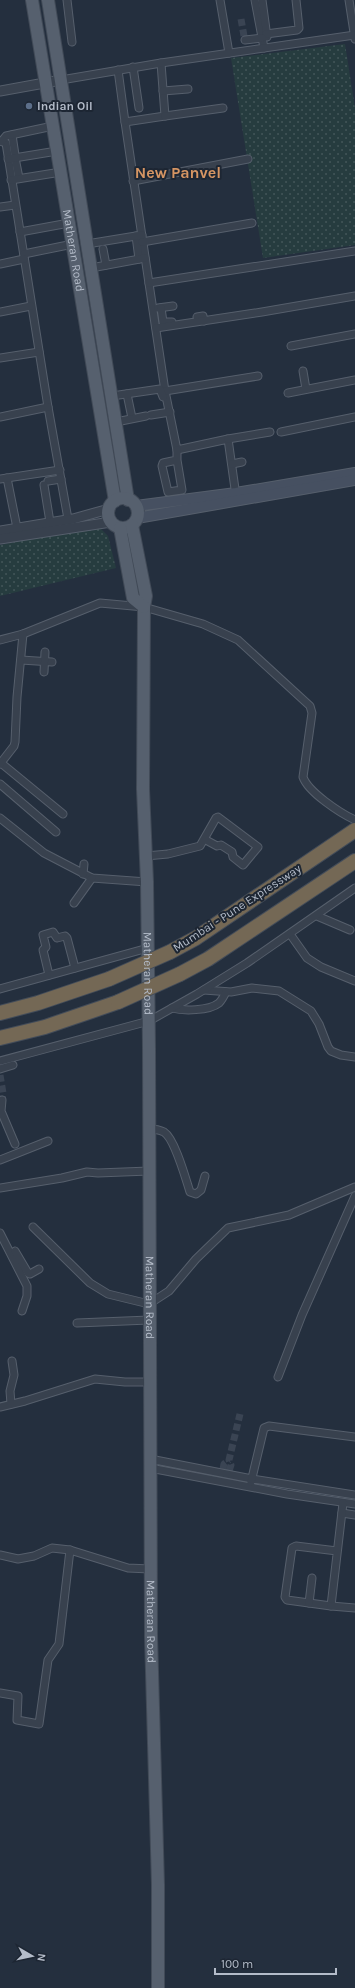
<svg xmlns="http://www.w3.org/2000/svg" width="355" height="1988" font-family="Karla,sans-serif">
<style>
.park{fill:url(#park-dots)}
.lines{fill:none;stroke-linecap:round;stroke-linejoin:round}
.minor-tunnel{stroke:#3a4453;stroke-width:7;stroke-dasharray:7 3.5;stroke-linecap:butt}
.minor-casing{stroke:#565f6c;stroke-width:9}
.tertiary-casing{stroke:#565f6c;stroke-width:11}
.secondary-casing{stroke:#565f6c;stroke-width:12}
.primary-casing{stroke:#414a57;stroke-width:14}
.motorway-casing{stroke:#434c59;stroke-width:16}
.minor{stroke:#38414e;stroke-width:7}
.tertiary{stroke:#38414e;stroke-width:9}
.secondary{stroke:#465061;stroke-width:10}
.primary{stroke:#56606e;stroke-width:12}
.motorway{stroke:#746855;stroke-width:14}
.motorway-bridge-casing{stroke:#434c59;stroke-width:16;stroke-linecap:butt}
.motorway-bridge{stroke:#746855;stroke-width:14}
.service-dot{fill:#5c6f8a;stroke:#1d2633;stroke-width:1.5}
.labels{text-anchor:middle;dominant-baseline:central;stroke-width:4;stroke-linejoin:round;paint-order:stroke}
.poi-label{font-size:12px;font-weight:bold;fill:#b4bcc9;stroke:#1d2633;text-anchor:start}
.street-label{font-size:12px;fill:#b4bcc9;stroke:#1d2633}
.district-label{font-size:16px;font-weight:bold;fill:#d59563;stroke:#1d2633}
</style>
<defs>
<pattern id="park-dots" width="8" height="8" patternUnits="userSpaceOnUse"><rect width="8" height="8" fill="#263c3f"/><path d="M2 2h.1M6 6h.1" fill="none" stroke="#435659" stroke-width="1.8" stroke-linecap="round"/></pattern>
</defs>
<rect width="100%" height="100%" fill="#242f3e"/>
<g class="park">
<path d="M345 44 355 108V245L263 258 231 58Z"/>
<path d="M99 527 108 536 116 568 0 596V545L64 532Z"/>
</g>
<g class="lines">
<g class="minor-tunnel">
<path d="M241 19 244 36"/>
<path d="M0 1075 3 1093 2 1100"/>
<path d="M223 1469 224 1464 229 1460"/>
<path d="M229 1471 231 1465 229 1460 240 1414"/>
</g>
<g class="minor-casing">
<g id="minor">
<path d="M67 0 72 42"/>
<path d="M220 0 229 53"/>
<path d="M255 0 264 48"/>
<path d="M262 0 267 37"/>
<path d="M349 0 355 39"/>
<path d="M266 34 297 30 299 28 296 0"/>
<path d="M245 40 262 38"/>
<path d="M161 63 165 116 125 122 165 391 177 450 228 439 236 496"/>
<path d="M133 67 139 108"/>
<path d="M118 70 125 122"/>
<path d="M61 80 161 63 355 35"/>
<path d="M163 91 188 89"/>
<path d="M165 116 223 108"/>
<path d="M12 135 15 155"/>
<path d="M0 141 6 143 48 407 68 519"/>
<path d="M2 141 6 136 53 126"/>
<path d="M15 158 19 178"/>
<path d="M8 159 57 151"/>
<path d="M11 180 61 172"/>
<path d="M133 181 248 159"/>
<path d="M0 207 15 205"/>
<path d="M20 232 69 223"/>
<path d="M136 236 139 259"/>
<path d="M142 242 252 223"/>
<path d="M87 244 142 235"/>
<path d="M103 249 106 265"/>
<path d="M24 254 73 244"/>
<path d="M0 264 24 259"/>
<path d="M91 268 145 258"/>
<path d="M149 283 355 251"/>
<path d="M158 308 173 306"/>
<path d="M161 308 163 322H172"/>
<path d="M0 312 31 306"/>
<path d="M197 317 203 316 204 321"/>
<path d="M156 328 262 312 355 296"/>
<path d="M291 346 355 334"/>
<path d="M0 358 39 352"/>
<path d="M303 371 306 389"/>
<path d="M165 391 258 376"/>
<path d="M288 393 355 380"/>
<path d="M127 394 132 418"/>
<path d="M112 396 160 389 163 397"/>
<path d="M151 415 170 412"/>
<path d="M0 417 48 407"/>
<path d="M116 422 146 416"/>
<path d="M281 432 355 417"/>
<path d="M228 439 270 432"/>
<path d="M177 460 163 463 162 466 168 492 182 490 177 460V450"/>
<path d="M232 464 242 462"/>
<path d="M7 478 18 533"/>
<path d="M0 479 60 470"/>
<path d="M48 481 61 479"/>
<path d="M44 485 50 522"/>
<path d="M0 640 23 634 100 603 144 607 203 624 238 640 310 706 312 713 303 777C308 792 340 813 355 820"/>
<path d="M21 660 52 662"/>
<path d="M44 672 45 652"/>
<path d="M1 763 63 814"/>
<path d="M0 764 14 746 15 742 17 697 23 634"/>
<path d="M0 784 56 832"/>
<path d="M0 818 44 853 92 878 147 882"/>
<path d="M146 856 168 854 200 846 216 818 218 817 258 847 243 865 233 857 232 852 221 845 217 846 204 839"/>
<path d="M83 874 84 864"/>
<path d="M74 903 92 878"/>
<path d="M317 916 350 930"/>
<path d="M290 934 307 958 321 967 355 981"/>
<path d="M49 975 43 950 46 947 43 935 53 932 57 938 65 936 67 938 75 968"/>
<path d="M0 989 148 948"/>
<path d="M204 990 231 992 252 988 279 991 311 1011 319 1024 328 1047 331 1051 341 1055 355 1057"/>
<path d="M172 1008C183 1011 209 1011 219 1003 222 1000 224 996 226 992"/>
<path d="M0 1061 149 1021 197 994 247 963 355 888"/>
<path d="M0 1069 13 1065"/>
<path d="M2 1100 1 1111 15 1144"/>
<path d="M149 1129C154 1129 160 1130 164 1132 175 1139 186 1180 190 1192L196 1194 201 1190 205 1176"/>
<path d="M0 1160 48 1141"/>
<path d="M0 1188 62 1178 87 1172 98 1173 149 1171"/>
<path d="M33 1227 90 1283 108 1294 149 1304 169 1291 196 1259 228 1228 289 1215 355 1187"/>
<path d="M0 1233 27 1286V1296L22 1311"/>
<path d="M15 1251 28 1273 30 1274 39 1269"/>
<path d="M77 1323 149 1320"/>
<path d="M278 1377 302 1315 355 1196"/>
<path d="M11 1404 10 1391 14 1375 12 1361"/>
<path d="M0 1407 25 1401 95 1379 125 1382H149"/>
<path d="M150 1459 252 1479 355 1495"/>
<path d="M150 1468 287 1494 355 1504"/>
<path d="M251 1482 264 1428 269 1426 355 1437"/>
<path d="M342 1513 355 1515"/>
<path d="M337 1551 296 1546 292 1548 285 1597 287 1600 331 1606 343 1503"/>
<path d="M0 1555 18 1559 34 1556 52 1548 70 1550 128 1568 150 1569"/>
<path d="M309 1603 312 1578"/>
<path d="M331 1606 355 1608"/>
<path d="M0 1693 18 1696 17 1720 39 1724 48 1660 59 1644 70 1550"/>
</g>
</g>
<g class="tertiary-casing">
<g id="tertiary">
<path d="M0 91 61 80"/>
<path d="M0 531 73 519 109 509"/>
<path d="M0 539 111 522"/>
</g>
</g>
<g class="secondary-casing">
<g id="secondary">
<path d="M136 506 236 493 355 473"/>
<path d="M137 518 355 480"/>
</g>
</g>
<g class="primary-casing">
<g id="primary">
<path id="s1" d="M32 0 115 501"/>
<path d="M48 0 128 500"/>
<circle cx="123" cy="513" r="15"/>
<path id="s2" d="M132 525 146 596 144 607 143 789 147 882 149 1048 151 1636 158 1885V1988"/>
<path d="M120 528 133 598 144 607"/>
</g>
</g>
<g class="motorway-casing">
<g id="motorway">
<path d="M170 952 196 938 355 830"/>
<path d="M180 974 208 959 355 861"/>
<path d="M0 1013 38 1003 109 979"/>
<path d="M0 1038 45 1027 118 1002"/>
</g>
</g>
<use href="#minor" class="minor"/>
<use href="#tertiary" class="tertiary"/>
<use href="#secondary" class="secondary"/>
<use href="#primary" class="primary"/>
<use href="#motorway" class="motorway"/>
<g class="motorway-bridge-casing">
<g id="motorway-bridge">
<path d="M109 979 170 952"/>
<path d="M118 1002 180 974"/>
</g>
</g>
<use href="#motorway-bridge" class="motorway-bridge"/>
</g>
<circle class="service-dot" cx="29" cy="106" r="4"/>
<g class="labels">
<g class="poi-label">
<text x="37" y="106">Indian Oil</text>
</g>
<g class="street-label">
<text stroke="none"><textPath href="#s1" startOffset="254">Matheran Road</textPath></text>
<text transform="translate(237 908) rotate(-33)">Mumbai - Pune Expressway</text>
<text stroke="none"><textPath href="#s2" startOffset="450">Matheran Road</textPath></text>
<text stroke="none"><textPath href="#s2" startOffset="774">Matheran Road</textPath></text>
<text stroke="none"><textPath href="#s2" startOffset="1098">Matheran Road</textPath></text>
</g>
<g class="district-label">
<text x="178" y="172">New Panvel</text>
</g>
</g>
<g transform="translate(32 1956) rotate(99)" stroke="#1d2633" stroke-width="3" paint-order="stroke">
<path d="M0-3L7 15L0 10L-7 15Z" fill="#b4bcc9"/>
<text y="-6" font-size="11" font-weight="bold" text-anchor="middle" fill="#b4bcc9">N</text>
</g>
<path d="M215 1968v6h121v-6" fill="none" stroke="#b4bcc9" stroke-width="2"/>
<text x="221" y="1968" font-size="12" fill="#b4bcc9" stroke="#1d2633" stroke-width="3" paint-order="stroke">100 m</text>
</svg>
